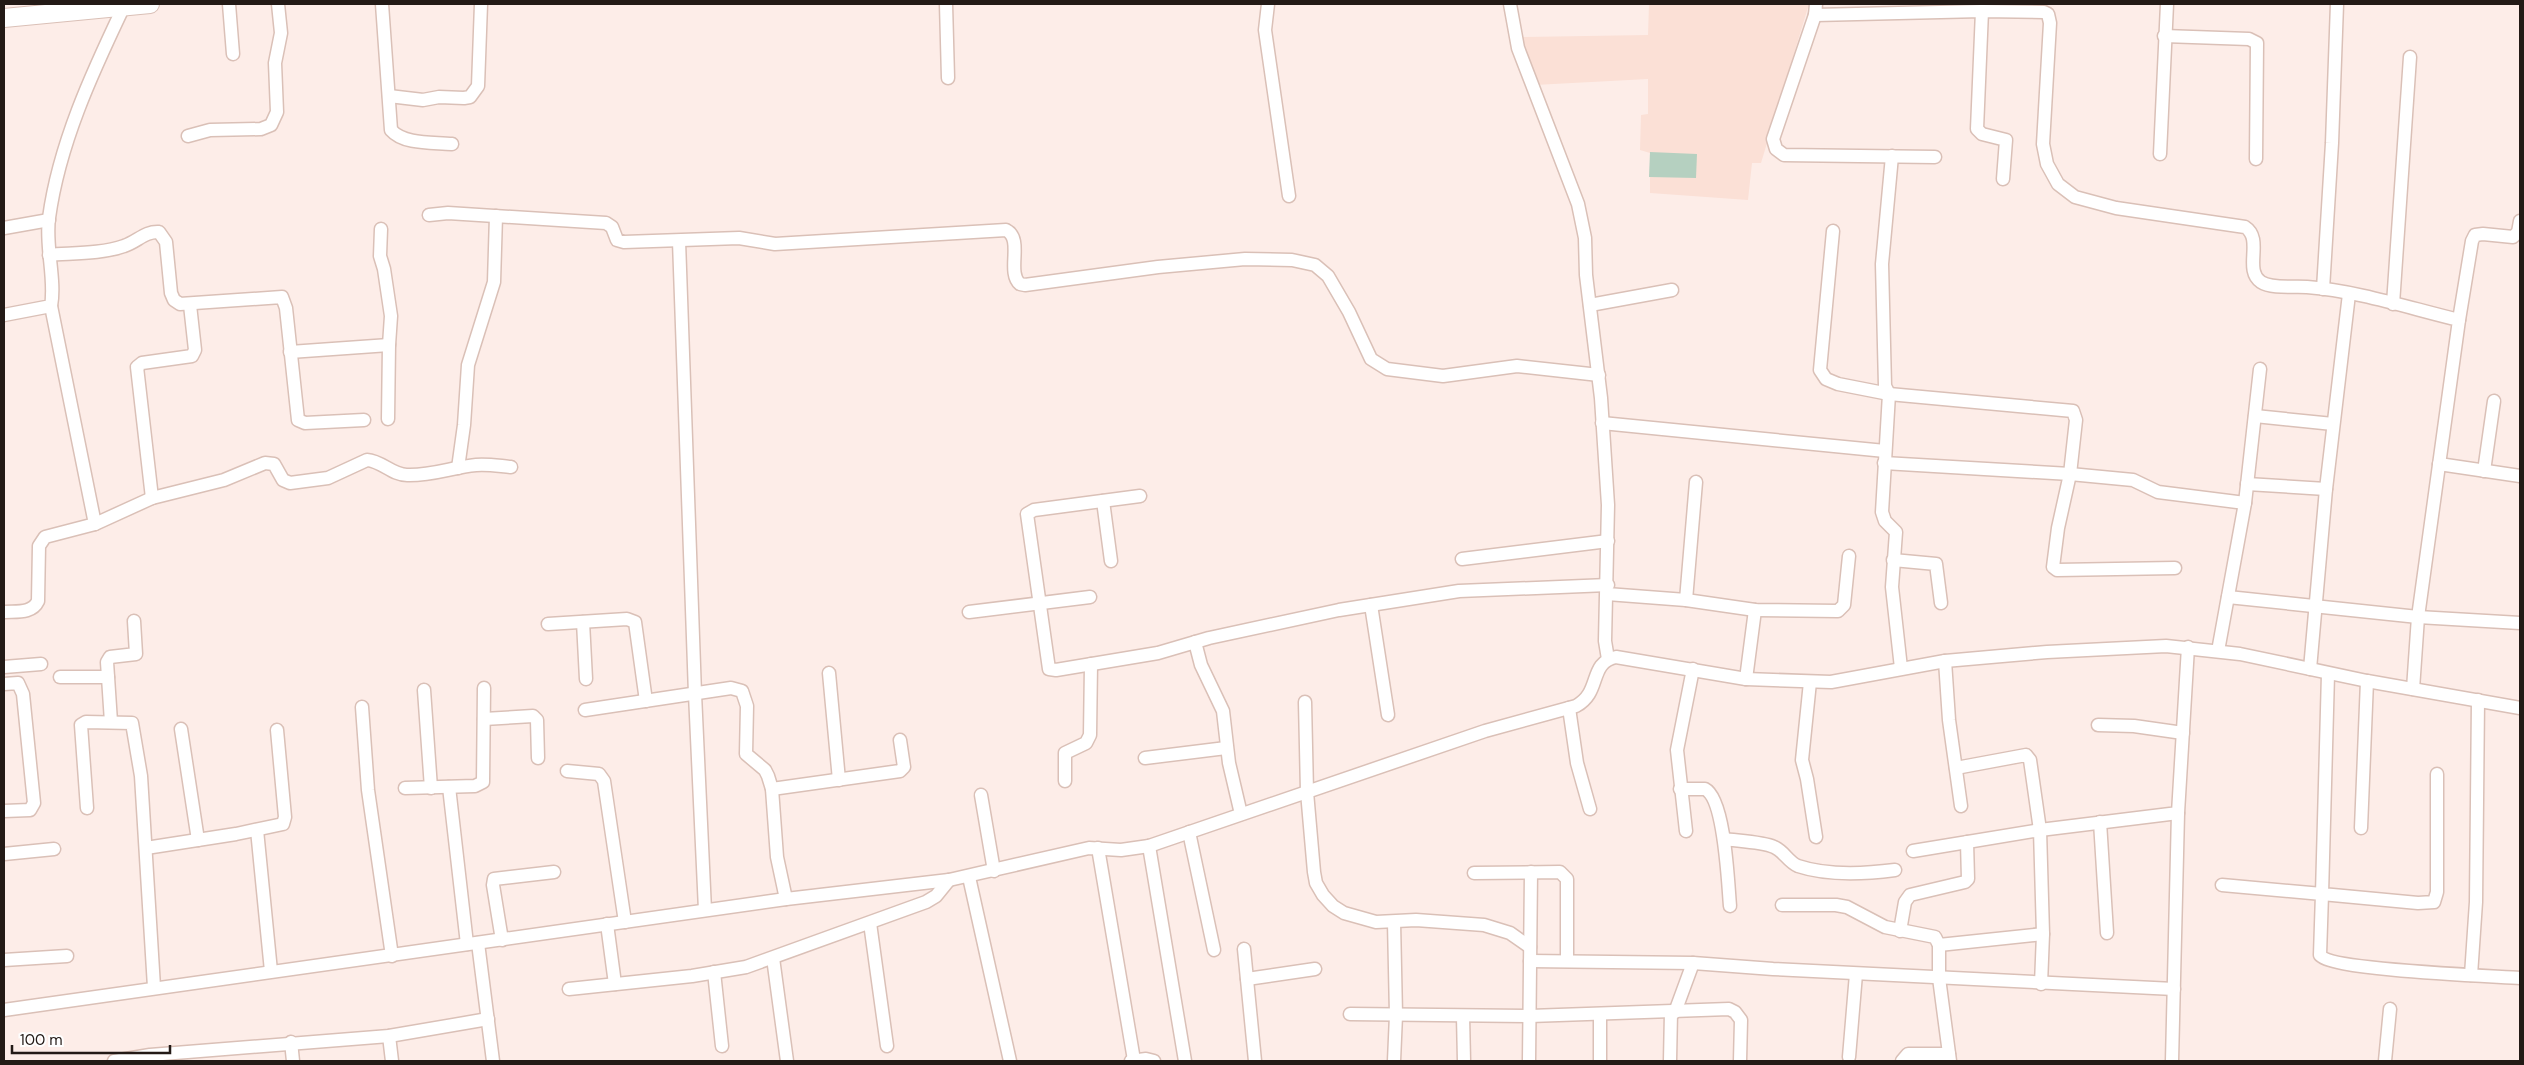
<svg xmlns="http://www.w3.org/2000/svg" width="2524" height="1065" font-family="'DM Sans',sans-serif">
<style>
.built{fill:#fbe0d6}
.green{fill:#b5d0c0}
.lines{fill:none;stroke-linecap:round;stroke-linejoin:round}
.street-casing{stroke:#dac0b7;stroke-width:15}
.secondary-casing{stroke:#dac0b7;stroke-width:20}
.street{stroke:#fff;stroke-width:12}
.secondary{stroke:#fff;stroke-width:18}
</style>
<rect width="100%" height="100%" fill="#fdede8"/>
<path class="built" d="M1649 4H1809L1761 163H1752L1748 200 1650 193V153L1640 150 1641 115 1648 114V79L1535 85 1519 37 1648 35Z"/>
<path class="green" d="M1650 152 1697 154 1696 178 1649 177Z"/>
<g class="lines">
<g class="street-casing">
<g id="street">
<path d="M229 4 233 54"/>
<path d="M382 4 391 130C404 145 434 142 452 144"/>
<path d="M946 4 948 78"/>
<path d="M1268 4 1265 30 1289 196"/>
<path d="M1510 4 1518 48 1578 204 1585 238 1586 275 1601 398 1608 505 1605 641 1608 659"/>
<path d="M1816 4 1815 15 1982 11 2044 12 2048 14 2050 23 2043 144 2047 164 2058 184 2075 197 2116 208 2245 227C2264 239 2243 270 2261 282 2272 289 2294 286 2307 287 2358 291 2409 308 2459 320L2418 617 2413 689"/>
<path d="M1982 11 1977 129 1982 134 2006 140 2003 179"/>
<path d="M1815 15 1773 139 1776 149 1784 155 1935 157"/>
<path d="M2164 36 2249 39 2257 43 2256 159"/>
<path d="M389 96 423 100 439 97 464 98 470 97 478 86 481 4"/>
<path d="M188 136 210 130 261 129 271 125 277 112 275 63 281 33 278 4"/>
<path d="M2160 154 2167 4"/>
<path d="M1892 156 1882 264 1885 386 1889 394 1882 512 1885 521 1896 532 1892 587 1901 668"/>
<path d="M429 215 448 213 606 223 612 227 617 240 624 242 739 238 775 244 1006 230C1024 239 1006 272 1020 284L1025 285 1158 267 1245 259 1292 260 1315 265 1328 276 1349 312 1371 359 1387 369 1443 376 1517 366 1599 375"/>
<path d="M4 228 49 220"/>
<path d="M381 229 380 256 384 269 391 316 389 345 388 419"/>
<path d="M1833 231 1820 370 1826 379 1838 384 1889 394 2073 411 2076 420 2070 474 2058 528 2053 567 2057 570 2175 568"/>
<path d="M679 241 695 694 705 910"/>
<path d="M49 255C72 253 101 254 124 246 137 242 145 231 159 232L166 242 171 293 174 300 180 304 282 297 286 308 298 420 305 423 364 420"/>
<path d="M2323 289 2332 143 2337 4"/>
<path d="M2393 304 2410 57"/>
<path d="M1590 305 1672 290"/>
<path d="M4 315 51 306C56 280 45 246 49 218 59 144 92 73 124 6"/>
<path d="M2459 320 2472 241 2475 235 2483 234 2513 237 2518 232 2520 221"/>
<path d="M290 352 389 345"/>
<path d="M2255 416 2333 424"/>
<path d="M1602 423 1885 451"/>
<path d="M1884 463 2070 474 2133 480 2158 492 2245 503"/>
<path d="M2439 464 2520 476"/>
<path d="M458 468 464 425 468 365 494 282 496 216"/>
<path d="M2484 471 2494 401"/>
<path d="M2247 484 2326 489"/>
<path d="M1140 496 1034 510 1027 514 1049 669 1056 670 1158 653 1209 638 1339 610 1459 591 1608 585"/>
<path d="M152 498 137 367 142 363 192 356 195 350 190 305"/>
<path d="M1103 501 1111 561"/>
<path d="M95 524 152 498 224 480 265 463 274 464 283 480 290 483 328 478 367 460C382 461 392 475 407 475 431 476 453 467 476 465 488 464 499 466 511 467"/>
<path d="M1462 559 1608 541"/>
<path d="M1893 560 1936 564 1941 603"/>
<path d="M1607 594 1686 600 1755 610 1838 611 1844 605 1849 556"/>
<path d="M2228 597 2418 617 2520 623"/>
<path d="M1686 600 1696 482"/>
<path d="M1371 605 1388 715"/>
<path d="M4 612C16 611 32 614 38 601L39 546 45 537 95 524 51 306"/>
<path d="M969 612 1090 597"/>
<path d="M583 622 586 679"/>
<path d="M548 624 627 619 635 622 646 701"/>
<path d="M1195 642 1201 665 1223 711 1229 763 1241 814"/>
<path d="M2218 651 2245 503 2260 369"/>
<path d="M1945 661 1949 720 1961 806"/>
<path d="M4 667 41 664"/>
<path d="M2310 669 2326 489 2349 294"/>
<path d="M829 673 839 780"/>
<path d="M2328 674 2322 894 2418 903 2434 902 2437 892V774"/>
<path d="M60 677H108"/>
<path d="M1746 679 1755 610"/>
<path d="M1810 682 1802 760 1807 779 1816 837"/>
<path d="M4 684 18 683 23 694 34 803 30 810 4 811"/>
<path d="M424 690 431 788"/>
<path d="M1305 702 1307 792 1314 872 1316 883 1323 895 1333 906 1344 913 1376 922 1416 920 1484 925 1510 933 1530 947"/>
<path d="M362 707 368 790 392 956"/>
<path d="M1569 708 1577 763 1590 809"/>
<path d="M585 710 731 688 742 691 747 706 746 754 765 770 768 776 772 789 777 857 786 899"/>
<path d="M484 719 533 716 537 720 538 758"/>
<path d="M111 722 107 662 110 657 136 654 134 621"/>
<path d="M2098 725 2134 726 2183 733"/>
<path d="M181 729 198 840"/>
<path d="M1145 758 1226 748"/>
<path d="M1956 768 2026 755 2030 760 2040 830 2043 934 2041 984"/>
<path d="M567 771 599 774 604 781 625 922"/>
<path d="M1065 781V753L1086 743 1090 735 1091 664"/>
<path d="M449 787 467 944"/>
<path d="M405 788 475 786 483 782 484 688"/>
<path d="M772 789 900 771 904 767 900 740"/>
<path d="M1680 789H1705C1725 799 1728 884 1730 906"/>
<path d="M981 795 994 871"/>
<path d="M87 808 81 725 86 722 132 723 141 776 154 987"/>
<path d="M2100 822 2107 933"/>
<path d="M2361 828 2367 681"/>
<path d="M257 830 271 971"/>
<path d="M1686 831 1677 750 1693 669"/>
<path d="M1189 832 1214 950"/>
<path d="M1724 839C1738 841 1763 842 1774 847 1784 851 1788 862 1798 866 1828 876 1864 874 1895 870"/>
<path d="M1149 846 1185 1061"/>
<path d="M146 848 236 834 283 824 285 817 277 730"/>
<path d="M1098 848 1134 1060"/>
<path d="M1913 851 2040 830 2178 813 2188 647"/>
<path d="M4 854 54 849"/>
<path d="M1474 873 1560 872 1567 879V961"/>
<path d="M969 877 1010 1061"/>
<path d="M2222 885 2322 894 2320 955C2330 970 2493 976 2520 978"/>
<path d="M1782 905H1836L1847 907 1885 927 1935 937 1939 945V978L1950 1061"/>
<path d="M870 923 887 1046"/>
<path d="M607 924 615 984"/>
<path d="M1900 931 1905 902 1910 895 1965 882 1968 879 1967 842"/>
<path d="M502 940 493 885 494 879 554 872"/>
<path d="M478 943 493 1061"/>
<path d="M1939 945 2043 934"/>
<path d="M1244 949 1255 1061"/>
<path d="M773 958 787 1061"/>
<path d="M4 960 67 956"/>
<path d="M1530 961 1693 963 1773 969 2174 989"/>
<path d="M714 972 722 1046"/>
<path d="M2471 975 2476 902 2478 700"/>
<path d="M1247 979 1315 969"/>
<path d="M569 989 692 976 746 967 926 902 936 896 949 880"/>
<path d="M4 1010 786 899 949 880 1089 848 1121 850 1149 846 1485 731 1576 706C1602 692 1588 663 1616 657L1746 679 1831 682 1945 661 2047 652 2166 646 2240 654 2367 681 2520 708"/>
<path d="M1675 1012 1693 963"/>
<path d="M1350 1014 1530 1016 1729 1009 1735 1012 1741 1020 1740 1061"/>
<path d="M1463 1016 1464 1061"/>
<path d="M389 1036 392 1061"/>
<path d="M291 1042 293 1061"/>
<path d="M1849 1057 1856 974"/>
<path d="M114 1061 150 1055 389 1036 488 1019"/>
<path d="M1131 1061 1146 1059 1154 1061"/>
<path d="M1394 1061 1396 1015 1394 922"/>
<path d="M1529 1061 1531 872"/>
<path d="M1600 1061V1015"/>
<path d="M1670 1061 1671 1012"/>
<path d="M1902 1061 1908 1054H1949"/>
<path d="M2172 1061 2178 813"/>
<path d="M2385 1061 2390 1009"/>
</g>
</g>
<g class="secondary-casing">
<path id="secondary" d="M4 18 150 4"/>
</g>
<use href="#street" class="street"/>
<use href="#secondary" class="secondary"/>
</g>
<rect width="2524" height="1065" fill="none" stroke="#231a16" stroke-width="10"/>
<path d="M12 1045v8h158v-8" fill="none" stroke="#231a16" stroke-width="2.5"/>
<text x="20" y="1045" font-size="15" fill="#231a16" stroke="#fefefe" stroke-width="4" paint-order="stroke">100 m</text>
</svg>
